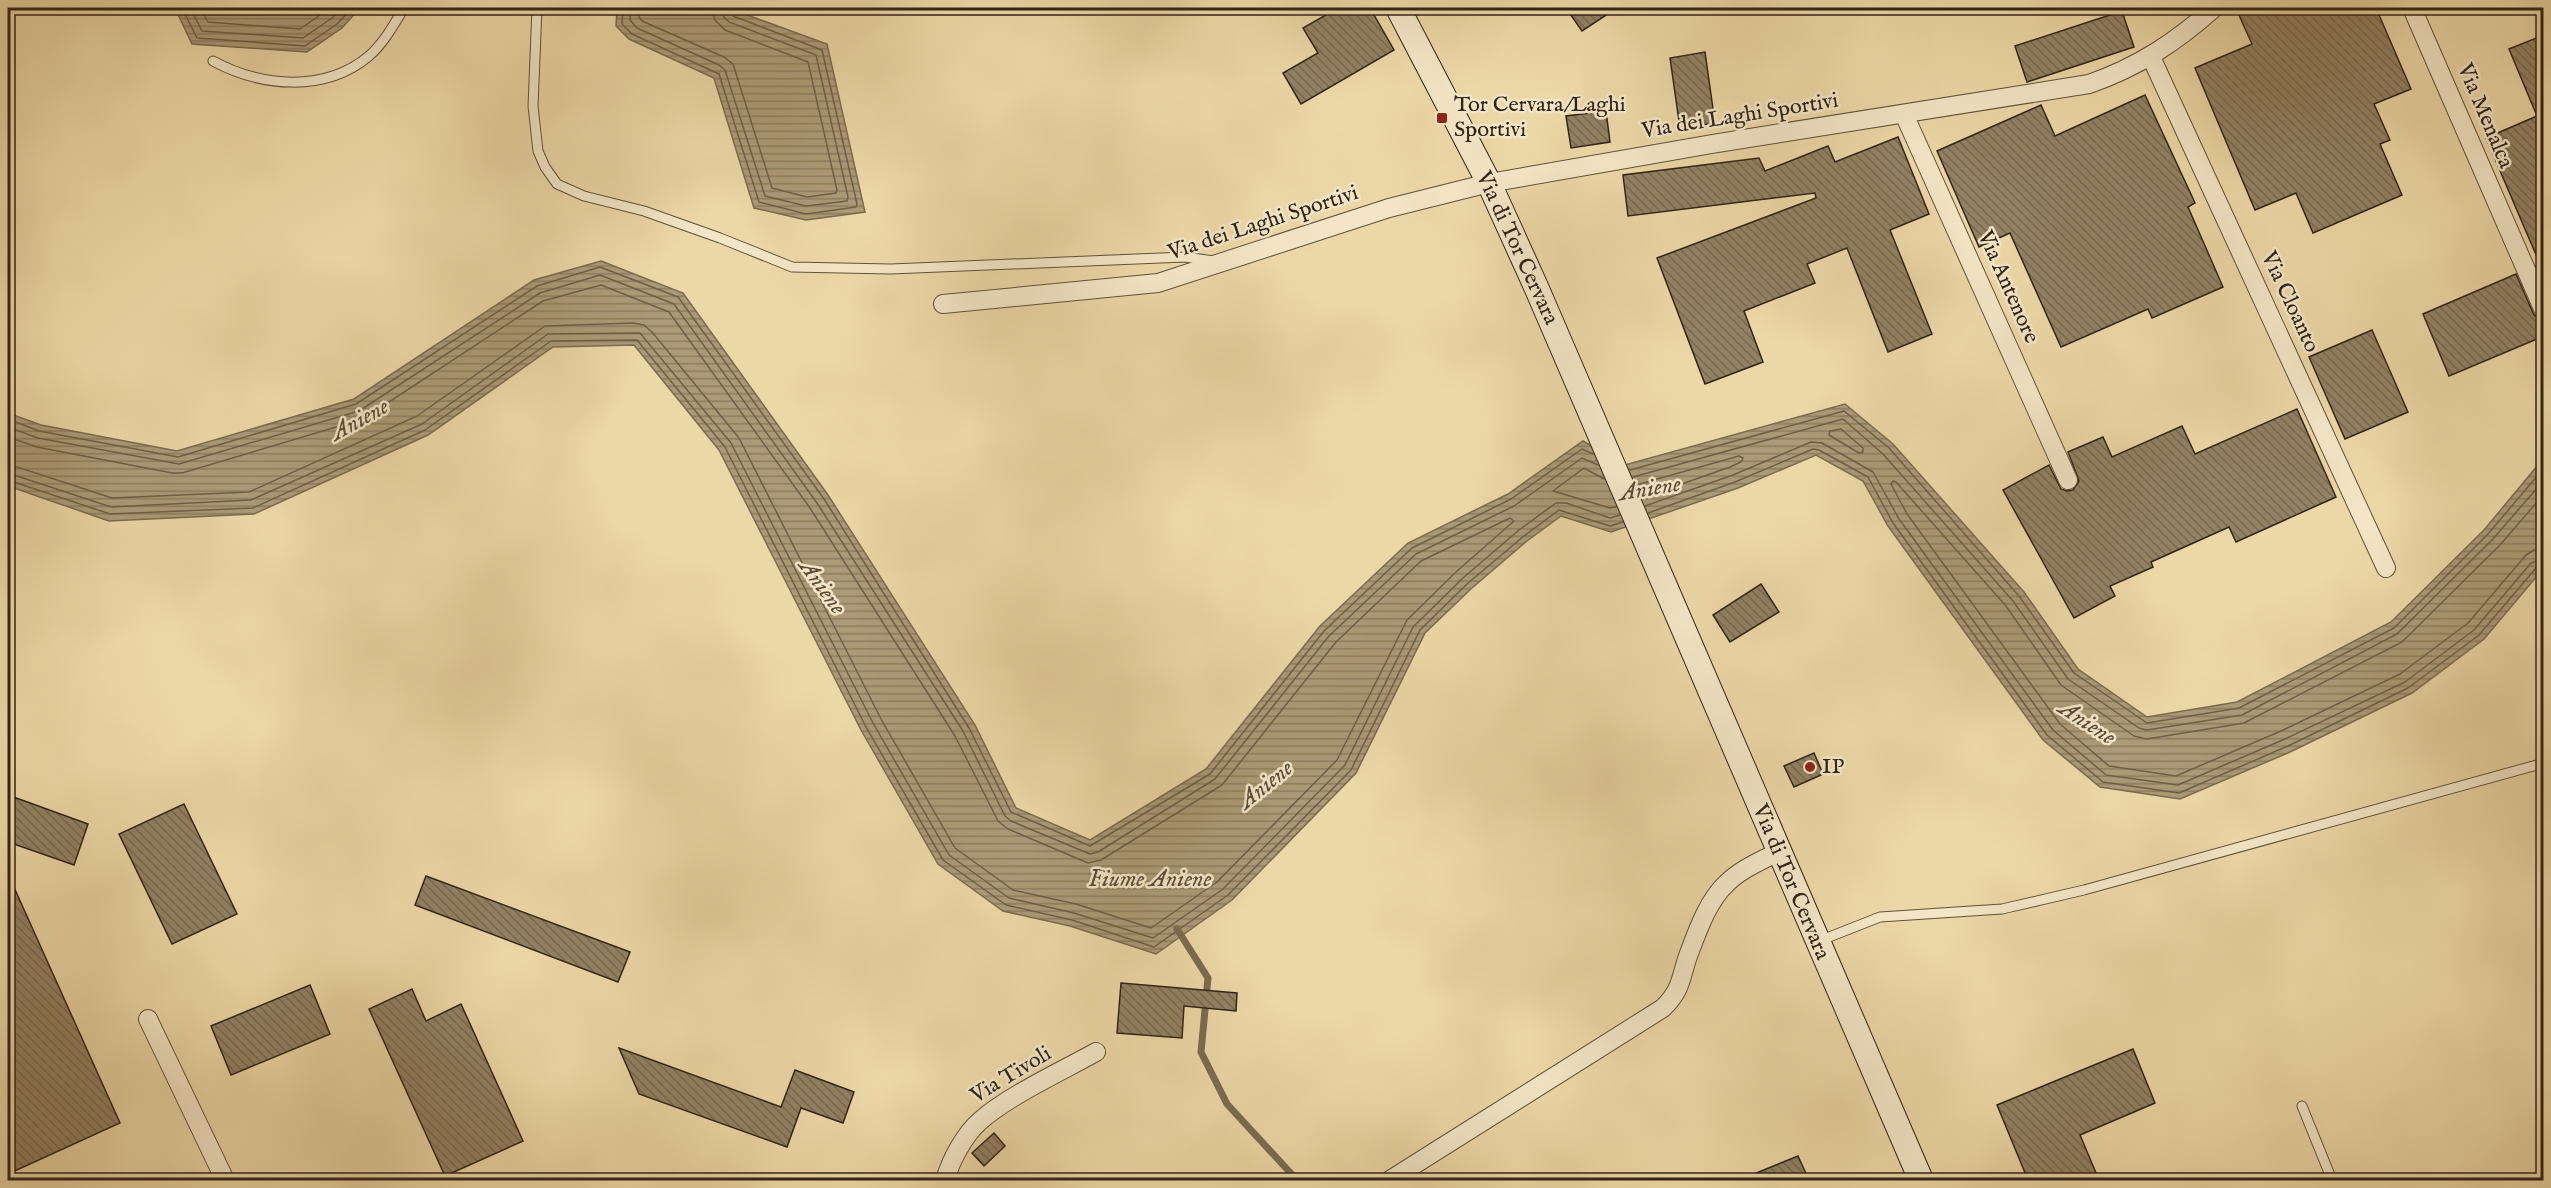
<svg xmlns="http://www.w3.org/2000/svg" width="2551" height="1188" font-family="'IM FELL English',serif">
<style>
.water{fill:url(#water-rules);stroke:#7a6b50;stroke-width:1.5}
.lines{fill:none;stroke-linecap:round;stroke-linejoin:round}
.shore{stroke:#6e5f47;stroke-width:1.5}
.stream{stroke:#7a6b50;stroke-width:7}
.building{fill:url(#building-back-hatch);stroke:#302418;stroke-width:1.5}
.lane-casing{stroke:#5f513c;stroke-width:11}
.street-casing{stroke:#5f513c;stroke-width:20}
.secondary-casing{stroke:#302418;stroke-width:26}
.lane{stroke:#f3e5c5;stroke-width:9}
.street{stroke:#f3e5c5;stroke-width:18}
.secondary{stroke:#f3e5c5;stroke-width:24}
.poi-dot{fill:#8f2418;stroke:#f3e5c5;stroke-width:2}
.labels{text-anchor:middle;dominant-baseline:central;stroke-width:5;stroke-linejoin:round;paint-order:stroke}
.poi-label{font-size:22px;fill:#302418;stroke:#f3e5c5;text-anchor:start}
.street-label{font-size:22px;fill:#302418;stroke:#f3e5c5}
.water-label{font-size:24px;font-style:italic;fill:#5b4d39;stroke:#f3e5c5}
</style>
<defs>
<pattern id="water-rules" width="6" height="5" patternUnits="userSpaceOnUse" patternTransform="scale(1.5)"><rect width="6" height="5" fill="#ac9a76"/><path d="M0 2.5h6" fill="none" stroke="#8c7d60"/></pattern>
<pattern id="building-back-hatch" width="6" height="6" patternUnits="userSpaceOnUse" patternTransform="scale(1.5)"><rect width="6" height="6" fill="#928162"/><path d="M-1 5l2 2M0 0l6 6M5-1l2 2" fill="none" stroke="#786950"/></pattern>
</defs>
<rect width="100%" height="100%" fill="#ecd7a6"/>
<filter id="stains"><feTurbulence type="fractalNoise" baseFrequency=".00333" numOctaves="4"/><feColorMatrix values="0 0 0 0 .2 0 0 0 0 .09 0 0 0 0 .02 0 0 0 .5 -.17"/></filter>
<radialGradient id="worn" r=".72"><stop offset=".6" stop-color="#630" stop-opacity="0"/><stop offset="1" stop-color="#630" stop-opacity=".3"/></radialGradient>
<g class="water">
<path d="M175 8H360L342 28 307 52 192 44Z"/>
<path d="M617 8H728L827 44 865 212 806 220 754 208 714 78 629 39 616 26Z"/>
<path d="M601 261 683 293 828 495 975 725 1016 808 1090 840 1206 769 1320 626 1408 543 1508 494 1583 441 1625 465 1845 404 1893 444 2024 592 2078 669 2147 717 2237 702 2391 622 2484 530 2543 459V569L2484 639 2412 693 2290 752 2180 799 2100 787 2043 740 1888 526 1863 481 1816 455 1738 488 1611 532 1561 516 1527 541 1472 588 1425 633 1356 773 1232 900 1156 954 1070 926 1003 911 938 864 861 730 719 450 634 345 553 347 428 435 254 514 109 521 8 486V413L41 425 177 451 354 399 534 280Z"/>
</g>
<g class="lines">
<g class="shore">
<path d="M182 8 197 38 305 46 337 24 352 8"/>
<path d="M190 8 202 31 303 38 332 18 342 8"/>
<path d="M200 8 208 22 300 29 330 8"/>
<path d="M623 8 622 24 632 34 719 74 759 202 806 214 856 207 857 204 822 50 733 16 729 8"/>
<path d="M630 8V20L637 28 719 65 725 70 765 196 806 206 847 201 848 197 816 55 729 22 723 16 721 8"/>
<path d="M639 8V17L642 21 724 57 733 64 772 188 807 197 836 193 837 190 808 62 725 30 715 20 712 8"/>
<path d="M8 419 39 431 178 457 356 404 537 286 600 267 678 297 824 499 969 728 1011 812 1090 846 1210 774 1324 631 1412 548 1511 499 1582 449 1593 454"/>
<path d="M8 427 38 438 179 464 359 411 540 293 600 275 674 304 817 503 963 731 1005 816 1011 821 1090 854 1098 852 1215 779 1329 636 1416 554 1514 506 1582 458 1598 465"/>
<path d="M1841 429 1863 448V452L1859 453 1829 435 1830 431Z"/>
<path d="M8 437 37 447 172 473H182L363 419 543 301 601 285 669 312 810 508 955 736 998 821 1008 829 1088 863 1101 860 1222 785 1336 642 1421 561 1510 518 1514 521 1457 571 1407 620 1337 760 1217 882 1151 928 1076 904 1013 890 955 848 881 719 739 438 652 332 644 325 633 323 545 326 417 416 249 492 112 498 8 464"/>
<path d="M1630 470 1844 411 1889 448 2019 596 2074 673 2147 723 2239 708 2394 628 2488 534 2544 468"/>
<path d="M8 473 111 507 251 500 422 424 548 334 640 333 731 443 873 723 949 855 1009 898 1074 913 1153 938 1223 889 1345 765 1413 627 1463 578 1519 530 1556 503H1566L1610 518 1620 515"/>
<path d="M1633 477 1843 419 1883 454 2013 601 2068 679 2139 728 2147 730 2242 715 2397 634 2493 539 2544 480"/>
<path d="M1604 479 1584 468 1553 491 1610 508 1616 507"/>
<path d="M8 480 110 514 253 508 425 430 551 341 637 340 725 447 866 727 943 860 1006 905 1072 920 1154 947 1228 895 1351 770 1420 630 1468 583 1524 536 1559 510 1610 526 1623 522"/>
<path d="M1636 485 1739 456 1743 458 1741 462 1730 467 1642 498"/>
<path d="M2544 494 2500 545 2402 642 2244 723 2147 739 2134 736 2061 685 2006 606 1896 482 1893 481 1891 484 1907 514 2060 724 2109 766 2176 776 2281 731 2400 674 2468 623 2526 555 2534 550 2544 549"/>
<path d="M1645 506 1733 475 1811 442 1822 443 1873 472 1899 519 2053 730 2106 775 2178 785 2285 739 2405 682 2474 630 2531 563 2544 558"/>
<path d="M1648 513 1735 482 1813 449 1819 450 1868 477 1893 523 2047 735 2103 782 2179 793 2288 746 2408 688 2479 635 2536 568 2544 565"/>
</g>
<path class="stream" d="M1177 929 1208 978 1201 1052 1227 1104 1297 1180"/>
</g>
<g class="building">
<path d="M1338 8H1370L1394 50 1301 104 1283 73 1318 53 1303 28Z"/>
<path d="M1566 8H1617L1582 31Z"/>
<path d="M2251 8H2376L2411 89 2374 104 2390 140 2380 144 2402 195 2313 233 2296 193 2255 210 2195 68 2252 44 2238 13Z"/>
<path d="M2122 11 2134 47 2027 82 2015 46Z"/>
<path d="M2544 35V282L2536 266 2540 264 2486 138 2537 116 2509 49Z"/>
<path d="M1705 52 1715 123 1680 128 1670 58Z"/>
<path d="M2145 95 2195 203 2188 207 2223 287 2152 318 2148 309 2061 347 2010 233 1979 247 1937 151 2041 105 2055 136Z"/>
<path d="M1606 111 1610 142 1571 148 1566 116Z"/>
<path d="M1898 137 1929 214 1890 230 1932 334 1888 352 1847 248 1807 264 1815 283 1744 311 1763 362 1705 384 1657 258 1816 198 1815 193 1628 216 1623 175 1759 158 1765 171 1828 146 1835 162Z"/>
<path d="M2516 274 2534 315 2544 322V336L2449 376 2423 314Z"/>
<path d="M2372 330 2408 412 2345 439 2309 357Z"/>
<path d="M2297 409 2336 497 2236 542 2229 527 2151 562 2153 567 2110 586 2115 596 2074 618 2003 490 2049 465 2061 489 2067 491 2073 490 2079 481 2068 452 2103 437 2112 457 2182 426 2195 454Z"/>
<path d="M1761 584 1779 612 1730 642 1713 615Z"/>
<path d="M1814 753 1823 774 1794 787 1784 766Z"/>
<path d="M8 795 88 824 74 865 8 842Z"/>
<path d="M184 804 237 914 172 944 119 834Z"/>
<path d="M8 874 120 1123 8 1174Z"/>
<path d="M426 876 630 952 618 982 415 905Z"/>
<path d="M1121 983 1237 993 1236 1011 1184 1006 1182 1038 1117 1033Z"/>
<path d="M310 985 330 1034 231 1075 211 1026Z"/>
<path d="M412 989 426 1021 461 1004 523 1141 445 1176 369 1009Z"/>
<path d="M619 1048 781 1107 795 1070 854 1092 843 1123 801 1108 787 1147 639 1094Z"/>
<path d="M2133 1049 2155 1103 2080 1135 2099 1180H2028L1997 1105Z"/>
<path d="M994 1133 1005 1146 984 1166 972 1153Z"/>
<path d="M1798 1156 1809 1180H1739Z"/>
</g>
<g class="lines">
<g class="lane-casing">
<g id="lane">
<path d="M537 8 533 106 538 151 545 167 557 184 584 196 644 211 720 238 792 267 891 269 1185 257 1214 261"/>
<path d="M213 61C261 87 325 93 369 56 384 43 394 24 404 8"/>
<path d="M1819 941 1880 917 2002 909 2084 890 2544 763"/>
<path d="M2302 1106 2332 1180"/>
</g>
</g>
<g class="street-casing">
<g id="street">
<path d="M2412 8 2544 311"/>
<path d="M2151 57 2386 568"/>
<path d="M1904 114 2068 480"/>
<path d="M943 304 1158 283 1389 208 1489 183 1712 144 2089 84C2138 67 2176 42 2214 8"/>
<path d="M148 1019 225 1180"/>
<path d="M945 1180C951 1160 964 1135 980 1121 1008 1096 1062 1071 1096 1052"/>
<path d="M1390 1180 1663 1008C1682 989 1680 979 1688 956 1697 932 1708 900 1727 883 1741 869 1761 861 1778 852"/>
</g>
</g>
<g class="secondary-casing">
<path id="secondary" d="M1398 8 1489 183 1537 289 1921 1180"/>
</g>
<use href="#lane" class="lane"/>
<use href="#street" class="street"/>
<use href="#secondary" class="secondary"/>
</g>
<g class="poi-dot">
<rect x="1436" y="112" width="12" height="12" rx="3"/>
<circle cx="1810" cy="767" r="6"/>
</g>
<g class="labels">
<g class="poi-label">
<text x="1454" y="105">Tor Cervara/Laghi<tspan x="1454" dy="25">Sportivi</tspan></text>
<text x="1822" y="767">IP</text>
</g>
<g class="street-label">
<text transform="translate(1740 116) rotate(-9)">Via dei Laghi Sportivi</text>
<text transform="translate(2485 116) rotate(67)">Via Menalca</text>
<text transform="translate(1263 223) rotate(-18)">Via dei Laghi Sportivi</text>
<text transform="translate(1517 248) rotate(65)">Via di Tor Cervara</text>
<text transform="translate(2008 287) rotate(66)">Via Antenore</text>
<text transform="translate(2290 302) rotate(65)">Via Cloanto</text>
<text transform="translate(1791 882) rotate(67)">Via di Tor Cervara</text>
<text transform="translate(1011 1075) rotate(-31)">Via Tivoli</text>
</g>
<g class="water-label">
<text transform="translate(360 420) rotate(-29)">Aniene</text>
<text transform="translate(1650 489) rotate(-9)">Aniene</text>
<text transform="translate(822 587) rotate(54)">Aniene</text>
<text transform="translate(2087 723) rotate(33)">Aniene</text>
<text transform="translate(1266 785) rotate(-39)">Aniene</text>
<text x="1150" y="879">Fiume Aniene</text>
</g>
</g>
<rect width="2551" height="1188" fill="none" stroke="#ecd7a6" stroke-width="30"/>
<rect x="9" y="9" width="2533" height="1170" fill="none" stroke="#302418" stroke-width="3"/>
<rect x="15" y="15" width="2521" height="1158" fill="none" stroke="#302418" stroke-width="1.5"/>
<rect width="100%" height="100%" filter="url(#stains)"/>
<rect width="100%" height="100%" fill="url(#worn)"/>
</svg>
